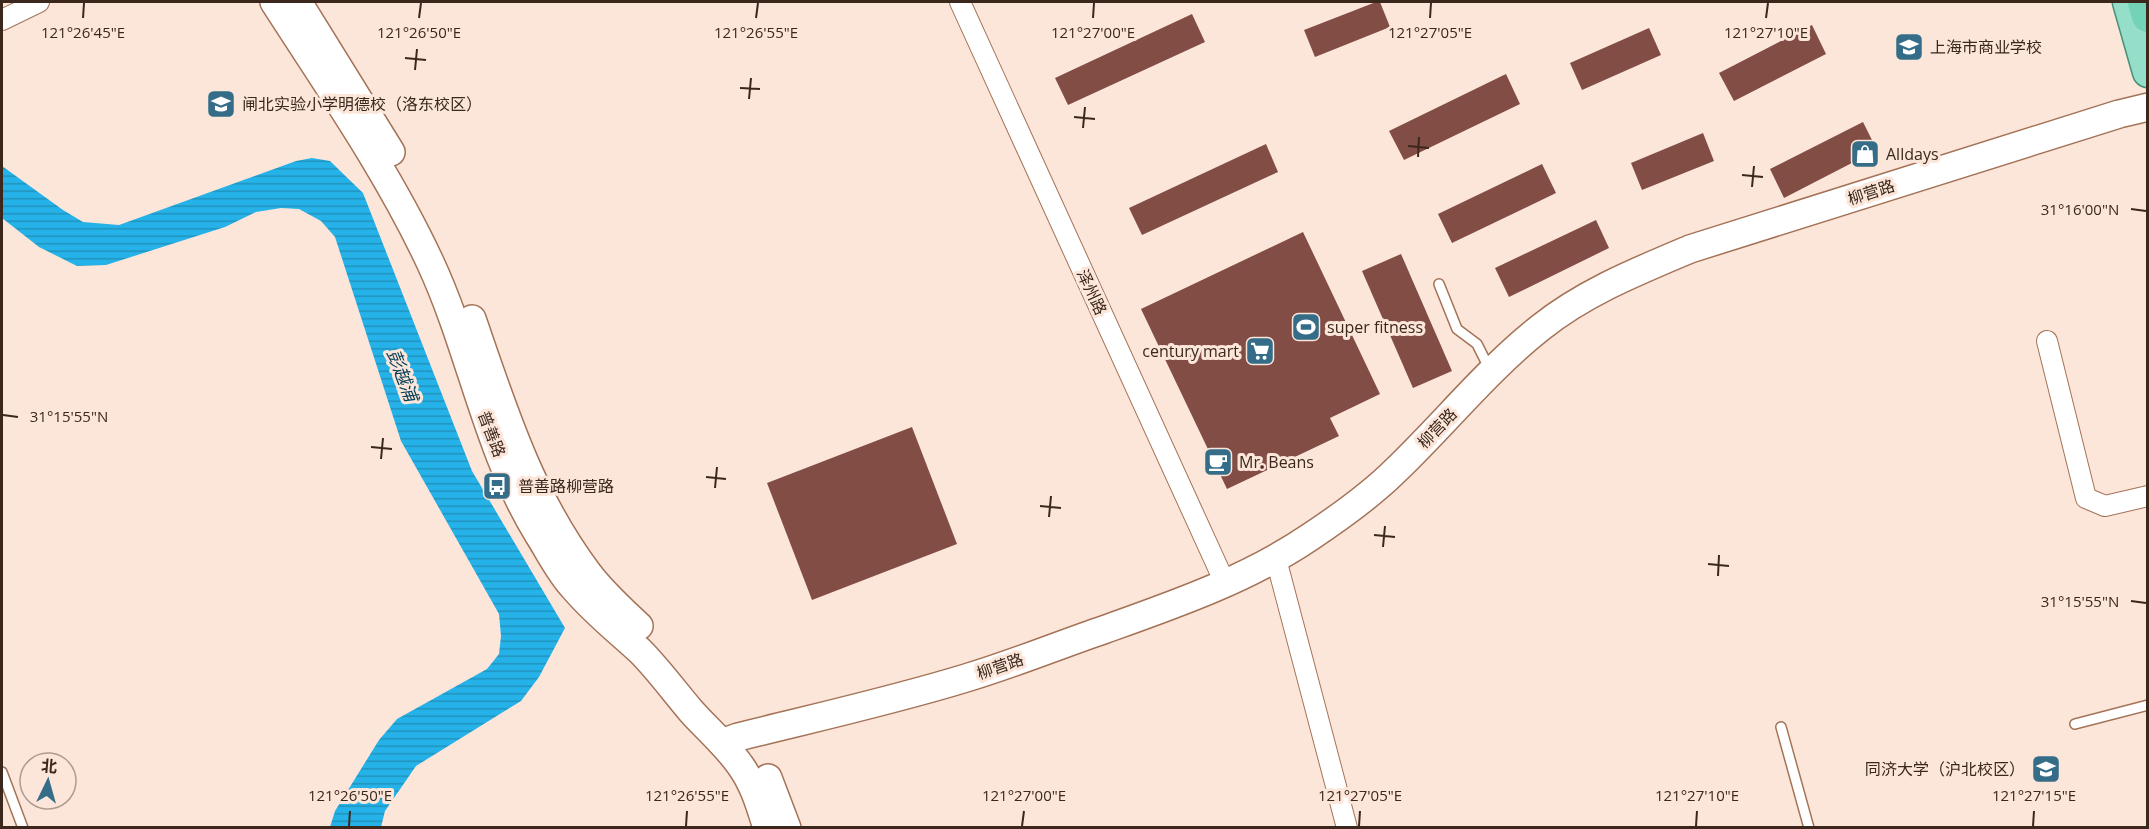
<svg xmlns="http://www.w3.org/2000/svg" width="2149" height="829" font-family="'Open Sans','Noto Sans SC',sans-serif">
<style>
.water{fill:url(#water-rules)}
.building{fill:#824d44}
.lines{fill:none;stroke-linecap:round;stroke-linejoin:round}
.service-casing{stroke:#a47357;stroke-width:12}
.minor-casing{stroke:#a47357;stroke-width:22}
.secondary-casing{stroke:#a47357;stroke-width:30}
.primary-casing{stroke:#489075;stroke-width:33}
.trunk-casing{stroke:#489075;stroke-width:34}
.service{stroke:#fff;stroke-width:9}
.minor{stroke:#fff;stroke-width:20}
.secondary{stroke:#fff;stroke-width:27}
.primary{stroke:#95dec9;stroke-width:30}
.trunk{stroke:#72d3b7;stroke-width:32}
.ticks{fill:none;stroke:#3c271c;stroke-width:2}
.labels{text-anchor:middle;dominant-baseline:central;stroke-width:6;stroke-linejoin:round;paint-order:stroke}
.poi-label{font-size:16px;fill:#3c271c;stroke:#fce6da;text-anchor:start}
.street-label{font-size:16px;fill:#3c271c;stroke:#fce6da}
.water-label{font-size:18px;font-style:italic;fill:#074057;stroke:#fce6da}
.ticks-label{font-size:15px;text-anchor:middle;fill:#3c271c;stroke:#fce6da;stroke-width:6;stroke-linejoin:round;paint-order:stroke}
</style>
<defs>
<pattern id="water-rules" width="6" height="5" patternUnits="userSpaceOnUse" patternTransform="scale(1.5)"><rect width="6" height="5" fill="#25b2e9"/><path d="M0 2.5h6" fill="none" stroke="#2191bc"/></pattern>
</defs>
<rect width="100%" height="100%" fill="#fce6da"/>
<path class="water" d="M312 158 330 161 363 193 472 471 565 628 539 677 521 701 416 766 385 811 381 827H330L335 811 379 740 397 719 487 669 499 654 501 636 499 614 401 441 335 237 321 221 299 209 281 208 256 212 225 227 106 265 77 266 39 247 2 218V166L63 210 83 222 119 225 296 161Z"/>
<g class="building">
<path d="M1376 2H1380L1390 27 1315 57 1304 30Z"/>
<path d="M1192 14 1205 42 1068 105 1055 78Z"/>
<path d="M1812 25 1826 54 1734 101 1719 73Z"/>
<path d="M1649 28 1661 55 1582 90 1570 63Z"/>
<path d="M1506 74 1520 104 1404 160 1389 131Z"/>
<path d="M1863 122 1877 150 1784 198 1770 169Z"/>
<path d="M1703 133 1714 161 1642 190 1631 163Z"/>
<path d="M1266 144 1278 172 1142 235 1129 208Z"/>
<path d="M1542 164 1556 193 1452 243 1438 214Z"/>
<path d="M1596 220 1609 248 1509 297 1495 268Z"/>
<path d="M1303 232 1380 394 1330 418 1339 436 1227 489 1141 309Z"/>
<path d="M1401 254 1452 371 1413 388 1362 271Z"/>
<path d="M912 427 957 544 812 600 767 483Z"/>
</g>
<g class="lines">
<g class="service-casing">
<g id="service">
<path d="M1439 284 1457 329 1477 344 1490 370"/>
<path d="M2075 724 2148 705"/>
<path d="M1781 727 1809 828"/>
<path d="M2 772 23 828"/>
</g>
</g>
<g class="minor-casing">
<g id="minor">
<path d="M960 2 1225 583"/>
<path d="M2 20 39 2"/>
<path d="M2047 341 2086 498 2105 506 2148 496"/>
<path d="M1276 559 1347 828"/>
</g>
</g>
<g class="secondary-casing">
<g id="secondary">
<path d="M274 2C328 86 387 170 430 262 471 350 486 449 538 534 549 551 559 572 573 587 593 611 617 630 640 651 658 669 674 691 691 711 707 729 726 745 740 765 754 784 760 806 767 828"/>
<path d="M298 2 391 152"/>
<path d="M472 319C503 409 530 496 588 573 603 593 621 609 639 626"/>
<path d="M722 743 738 737C814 718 891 701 966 678 1013 664 1059 645 1106 629 1176 604 1248 579 1310 537 1340 517 1371 495 1396 470 1445 423 1487 370 1540 328 1585 292 1638 271 1690 249L2119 114 2148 107"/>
<path d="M768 778 787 828"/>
</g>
</g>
<g class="primary-casing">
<path id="primary" d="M2128 2 2148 72"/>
</g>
<g class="trunk-casing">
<path id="trunk" d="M2144 2 2148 16"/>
</g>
<use href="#service" class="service"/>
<use href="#minor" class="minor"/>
<use href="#secondary" class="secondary"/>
<use href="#primary" class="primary"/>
<use href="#trunk" class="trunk"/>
</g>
<path class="ticks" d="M83 18 84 3M419 18 421 3M756 18 758 3M1093 18 1094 3M1430 18 1431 3M1766 18 1768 3M405 58 426 60M415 70 417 49M740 88 760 89M749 99 751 78M1074 117 1095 119M1083 128 1085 107M1408 146 1429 148M1418 157 1419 137M1742 175 1763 177M1752 187 1754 166M2131 209 2146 211M3 415 18 417M371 447 392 449M381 459 383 438M706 477 726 479M715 488 717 467M1040 506 1061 508M1049 517 1051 496M1374 535 1395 537M1383 547 1385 526M1708 564 1729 566M1718 576 1719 555M2131 601 2146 603M349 826 350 811M686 826 687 811M1022 826 1024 811M1359 826 1360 811M1696 826 1697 811M2033 826 2034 811"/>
<defs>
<g id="school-square" transform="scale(1.5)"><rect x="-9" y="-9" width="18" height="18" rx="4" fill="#356d88" stroke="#fce6da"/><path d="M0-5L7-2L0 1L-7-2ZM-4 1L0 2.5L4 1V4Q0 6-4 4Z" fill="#fff"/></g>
<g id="shop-square" transform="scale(1.5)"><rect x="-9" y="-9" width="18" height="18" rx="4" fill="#356d88" stroke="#fce6da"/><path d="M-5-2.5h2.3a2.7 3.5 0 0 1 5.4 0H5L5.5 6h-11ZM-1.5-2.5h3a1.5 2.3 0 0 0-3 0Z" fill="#fff"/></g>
<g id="stadium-square" transform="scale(1.5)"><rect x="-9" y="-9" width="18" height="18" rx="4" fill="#356d88" stroke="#fce6da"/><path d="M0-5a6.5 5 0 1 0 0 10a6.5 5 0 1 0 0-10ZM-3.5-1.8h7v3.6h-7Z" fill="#fff"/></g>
<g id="supermarket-square" transform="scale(1.5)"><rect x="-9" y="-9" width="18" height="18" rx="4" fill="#356d88" stroke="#fce6da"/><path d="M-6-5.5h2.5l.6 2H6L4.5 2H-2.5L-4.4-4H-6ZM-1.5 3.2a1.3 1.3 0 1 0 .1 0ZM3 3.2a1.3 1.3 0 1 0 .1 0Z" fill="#fff"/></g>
<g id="cafe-square" transform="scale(1.5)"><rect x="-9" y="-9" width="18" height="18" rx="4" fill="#356d88" stroke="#fce6da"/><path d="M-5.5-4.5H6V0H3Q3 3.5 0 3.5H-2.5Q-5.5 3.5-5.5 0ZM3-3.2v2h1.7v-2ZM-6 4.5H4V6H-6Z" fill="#fff"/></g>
<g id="bus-square" transform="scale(1.5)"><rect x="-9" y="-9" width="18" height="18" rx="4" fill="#356d88" stroke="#fce6da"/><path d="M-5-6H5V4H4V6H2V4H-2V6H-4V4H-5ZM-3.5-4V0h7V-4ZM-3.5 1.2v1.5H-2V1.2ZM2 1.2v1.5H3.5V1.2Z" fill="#fff"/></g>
<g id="university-square" transform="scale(1.5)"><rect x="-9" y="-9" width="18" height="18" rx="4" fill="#356d88" stroke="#fce6da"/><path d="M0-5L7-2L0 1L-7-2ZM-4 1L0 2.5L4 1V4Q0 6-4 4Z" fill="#fff"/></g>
</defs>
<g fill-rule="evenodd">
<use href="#school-square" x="1909" y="47"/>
<use href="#school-square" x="221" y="104"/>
<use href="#shop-square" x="1865" y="154"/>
<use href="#stadium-square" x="1306" y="327"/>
<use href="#supermarket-square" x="1260" y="351"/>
<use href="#cafe-square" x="1218" y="462"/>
<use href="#bus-square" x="497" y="486"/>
<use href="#university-square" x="2046" y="769"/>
</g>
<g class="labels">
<g class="poi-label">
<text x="1930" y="47">上海市商业学校</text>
<text x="242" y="104">闸北实验小学明德校（洛东校区）</text>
<text x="1886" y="154">Alldays</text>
<text x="1327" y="327">super fitness</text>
<text x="1239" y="351" text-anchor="end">century mart</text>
<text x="1239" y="462">Mr. Beans</text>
<text x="518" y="486">普善路柳营路</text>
<text x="2025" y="769" text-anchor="end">同济大学（沪北校区）</text>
</g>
<g class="street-label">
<text transform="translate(1871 192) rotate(-18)">柳营路</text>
<text transform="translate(1092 292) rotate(65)">泽州路</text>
<text transform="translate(1437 428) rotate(-46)">柳营路</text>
<text transform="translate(492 434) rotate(69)">普善路</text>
<text transform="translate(1000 666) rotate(-19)">柳营路</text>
</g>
<g class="water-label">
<text transform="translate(403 375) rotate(69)">彭越浦</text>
</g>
</g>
<g class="ticks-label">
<text x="83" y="38">121°26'45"E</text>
<text x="419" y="38">121°26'50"E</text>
<text x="756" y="38">121°26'55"E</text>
<text x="1093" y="38">121°27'00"E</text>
<text x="1430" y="38">121°27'05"E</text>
<text x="1766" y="38">121°27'10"E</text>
<text x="2080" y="215">31°16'00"N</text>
<text x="69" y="422">31°15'55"N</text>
<text x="2080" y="607">31°15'55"N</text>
<text x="350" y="801">121°26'50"E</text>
<text x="687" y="801">121°26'55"E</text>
<text x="1024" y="801">121°27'00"E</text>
<text x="1360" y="801">121°27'05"E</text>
<text x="1697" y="801">121°27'10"E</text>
<text x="2034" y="801">121°27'15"E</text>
</g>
<rect width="2149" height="829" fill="none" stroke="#3c271c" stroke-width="6"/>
<g transform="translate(48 781) rotate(5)"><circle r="28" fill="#fce6da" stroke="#af9a8e" stroke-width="1.5"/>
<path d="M0-4.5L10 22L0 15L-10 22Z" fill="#356d88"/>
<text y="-9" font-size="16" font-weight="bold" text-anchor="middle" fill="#3c271c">北</text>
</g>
</svg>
